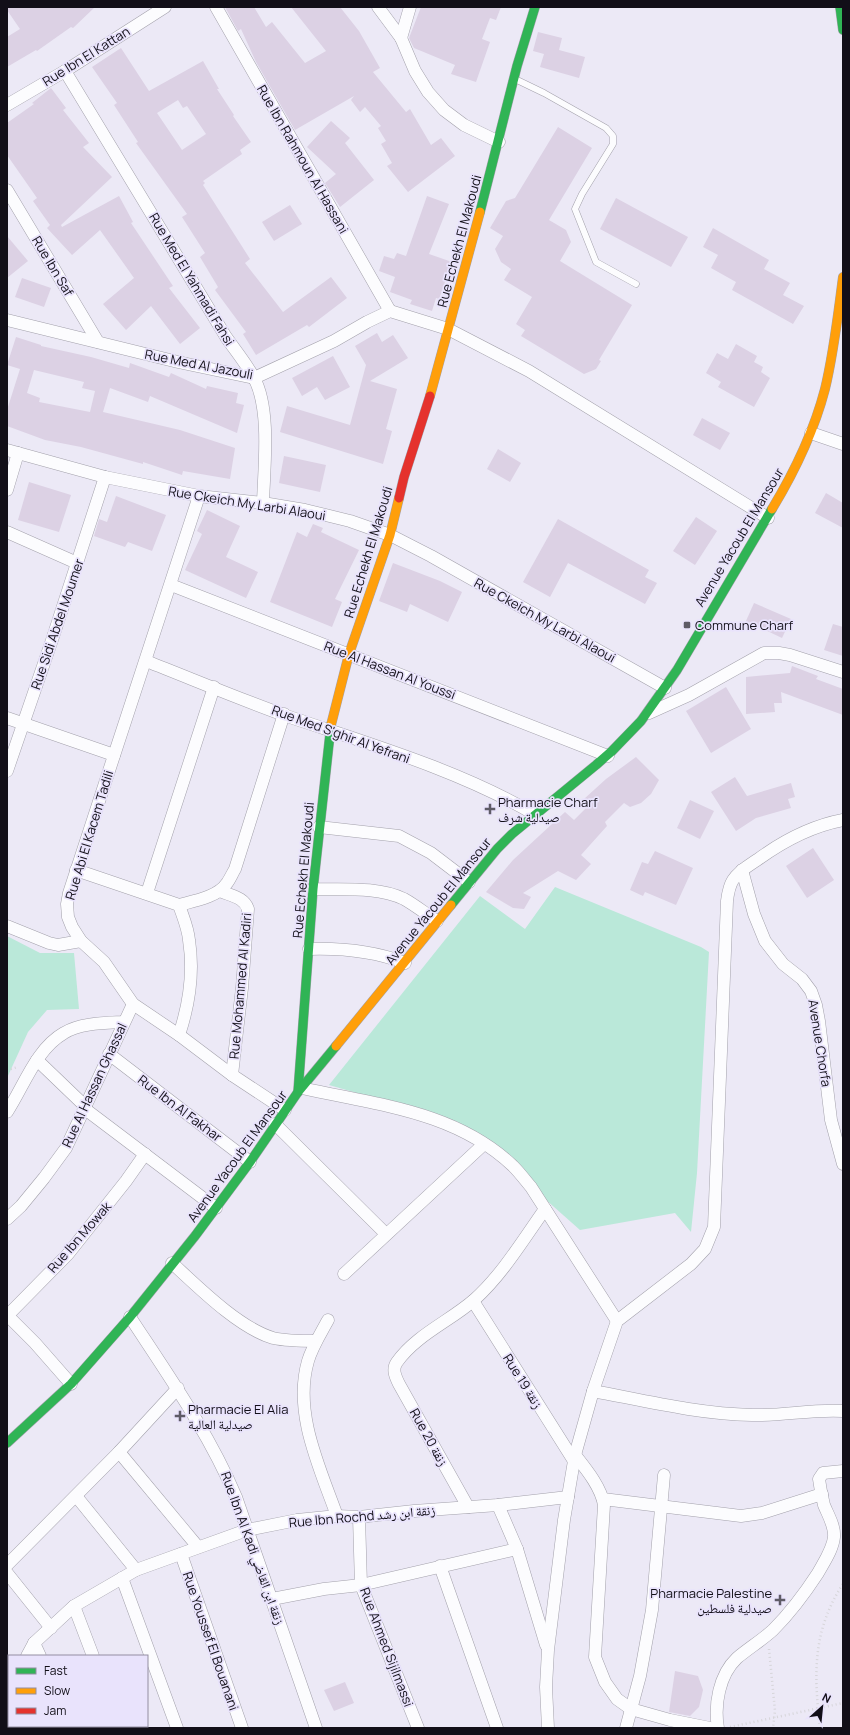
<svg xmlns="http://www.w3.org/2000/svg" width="850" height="1735" font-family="Manrope,'Noto Naskh Arabic',sans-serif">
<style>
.green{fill:#bae8d9}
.building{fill:#dcd1e4;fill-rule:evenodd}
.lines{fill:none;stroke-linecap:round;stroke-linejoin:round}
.lane-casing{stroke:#a3a1ab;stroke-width:7}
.street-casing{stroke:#a3a1ab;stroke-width:13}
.fast-casing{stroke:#a3a1ab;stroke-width:10}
.slow-casing{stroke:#a3a1ab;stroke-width:10}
.jam-casing{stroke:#a3a1ab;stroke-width:10}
.path{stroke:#d6d5d9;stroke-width:2.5;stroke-dasharray:1 3;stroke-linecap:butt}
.lane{stroke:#fcfcfe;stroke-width:6}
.street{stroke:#fcfcfe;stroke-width:12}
.fast{stroke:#30b455;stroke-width:9}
.slow{stroke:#ff9f0a;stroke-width:9}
.jam{stroke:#e5322d;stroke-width:9}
.poi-dot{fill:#5e5b66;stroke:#e9e3fc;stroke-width:1.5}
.labels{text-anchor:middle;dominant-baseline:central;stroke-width:3.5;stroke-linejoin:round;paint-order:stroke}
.street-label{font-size:13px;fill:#120f18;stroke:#e9e3fc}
.poi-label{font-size:13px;fill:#120f18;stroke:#e9e3fc;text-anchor:start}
</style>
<rect width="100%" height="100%" fill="#ece9f6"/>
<g class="green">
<path d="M555 887 701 947 709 952 697 1173 691 1232 675 1213 580 1230 458 1122 329 1085 480 896 525 929Z"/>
<path d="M7 936 40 953H74L79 1009 47 1010 28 1032 7 1078Z"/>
</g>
<g class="building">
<path d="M7 7H95L73 28 71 27 37 51 36 50 7 67V37L20 29 7 10Z"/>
<path d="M225 7H254L266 27 272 22 305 63 326 51 291 7H340L359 31 380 68 373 72 406 112 410 109 431 145 441 138 455 156 408 192 387 166 392 163 381 144 386 141 378 128 381 126 365 107 360 112 351 100 354 96 295 130 256 62 241 29 238 31Z"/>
<path d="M421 7H501L496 20 490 18 482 39 490 42 476 82 451 74 455 65 414 48 409 38Z"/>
<path d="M538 32 562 38 559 50 585 57 579 78 540 67 544 54 533 51Z"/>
<path d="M121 48 149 91 203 61 219 89H217L234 115 233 116 251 142 240 150 242 154 203 181 205 183 203 185 250 259 245 263 283 312 331 277 347 298 309 327 307 325 256 355 243 334 246 332 215 290 218 287 200 257 205 253 182 217 187 214 136 143 138 142 114 105 117 103 92 67ZM178 100 183 108 187 106 206 134 182 150 157 113Z"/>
<path d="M51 88 66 108 63 110 89 143 83 147 112 177 61 225 62 227 119 196 133 222 131 223 173 286 169 288 200 328 180 344 151 306 126 330 103 304 134 278 100 230 72 255 47 228 50 225 33 201 37 198 7 155V123L34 104 32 103Z"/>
<path d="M331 121 350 138 345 143 374 180 340 207 325 183 336 174 307 147Z"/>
<path d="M558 127 592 148 549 220 566 230 571 242 560 261 632 305 599 360 601 361 596 369 584 374 521 336 525 330 516 324 532 297 504 280 511 269 501 262 495 249 503 236 490 228 506 201 515 198Z"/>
<path d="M427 196 449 204 429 254 452 262 439 299 436 298 432 311 410 304 412 300 390 292 395 277 379 271 384 256 394 259 397 253 406 256Z"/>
<path d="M616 198 688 237 671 267 600 229Z"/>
<path d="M290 205 302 224 274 241 262 222Z"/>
<path d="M713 228 769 260 764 269 790 283 783 295 804 306 793 324 732 290 736 282 711 268 718 255 703 247Z"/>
<path d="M7 236 28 261 7 278Z"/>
<path d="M22 278 51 288 44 307 15 297Z"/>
<path d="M377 333 382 342 393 335 408 358 370 381 397 389 386 429 392 431 383 464 280 432 287 406 350 425 366 365 355 346Z"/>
<path d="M16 337 41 345V346L91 357 129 368 130 363 169 377 171 373 206 389 207 386 238 393 236 403 244 405 237 433 150 396 148 402 110 388 103 412 180 430 235 448 230 479 183 471 182 475 143 462V464L81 447 45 440 7 426V410L20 369 7 365ZM34 370 84 382 82 388 95 391 90 412 39 402 40 398 27 393Z"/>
<path d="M736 344 757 356 754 362 763 367 761 372 770 378 754 407 718 387 721 382 706 373 717 353 728 359Z"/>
<path d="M333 356 350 387 325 400 317 387 302 396 292 378Z"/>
<path d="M702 418 730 433 720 450 693 435Z"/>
<path d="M498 449 521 463 510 482 487 469Z"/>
<path d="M284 456 326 465 320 492 279 483Z"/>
<path d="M29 482 71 495 59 532 18 520Z"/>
<path d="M826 493 843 503V528L815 513Z"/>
<path d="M116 496 166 515 152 551 128 542 125 547 94 536 99 519 107 522Z"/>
<path d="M207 510 240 526 226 557 258 572 246 598 185 570 202 534 197 531Z"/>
<path d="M696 517 717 531 695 565 673 551Z"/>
<path d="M558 519 649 570 645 577 657 583 645 604 568 563 550 597 523 582Z"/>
<path d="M313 524 323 528 321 532 359 550 335 599 342 602 332 627 270 602 297 532 307 537Z"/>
<path d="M393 563 440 581 462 592 448 622 410 604 407 612 379 601Z"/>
<path d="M754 603 791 619 782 638 746 621Z"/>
<path d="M833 624 843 627V656L824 650Z"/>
<path d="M792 666 818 676 816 679 843 689V715L781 692 782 703H774L775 712 746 714V677L790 673Z"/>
<path d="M726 687 751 729 711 753 686 711Z"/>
<path d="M636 757 659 780 651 794 641 803 630 807 624 803 605 822 607 826 581 855 591 864 576 880 558 871 523 893 531 897 524 909 513 908 486 892 513 860 565 812 574 820 589 805 584 799 606 779Z"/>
<path d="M735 777 747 796 791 783 795 797 788 799 791 808 756 818 736 831 711 792Z"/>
<path d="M690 800 714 811 700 839 677 828Z"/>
<path d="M813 848 834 880 807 898 786 866Z"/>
<path d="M655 851 693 868 676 905 645 892 643 896 630 890 642 862 648 864Z"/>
<path d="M675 1671 698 1676 703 1690 699 1707 690 1716 669 1712Z"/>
<path d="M345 1682 354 1703 334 1711 324 1690Z"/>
</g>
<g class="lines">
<g class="lane-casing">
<path id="lane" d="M515 79 544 93 606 128 613 136V144L582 194 575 209 596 262 636 284"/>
</g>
<g class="street-casing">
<g id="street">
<path d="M216 7 390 311"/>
<path d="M378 7 401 38 415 71 428 92 444 110 464 125 499 142"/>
<path d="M401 38 410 7"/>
<path d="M65 71 226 337C235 350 246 363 254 378 271 409 264 468 263 503"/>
<path d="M7 105 65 71 165 7"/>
<path d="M7 190 98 342"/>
<path d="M7 320 178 362 254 378 334 341 367 322 390 311 448 329 529 371 768 518"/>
<path d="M811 433 843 444"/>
<path d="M7 450 105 477 199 496 263 503 305 510 350 521 390 535 431 556 665 688"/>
<path d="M7 490 18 453"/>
<path d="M199 496 69 893 67 904 68 917 72 927 81 941 104 962 133 1004 179 1035 232 1075 285 1110"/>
<path d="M7 532 77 563"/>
<path d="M171 585 608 756"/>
<path d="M146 661C192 679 237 698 284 715 366 743 459 770 534 814"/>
<path d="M649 713 689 695 764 653H779L790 655 843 672"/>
<path d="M7 718 114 755"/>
<path d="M7 771 52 640 105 477"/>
<path d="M319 827 399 836 431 853 469 882"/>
<path d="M76 870 179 905C194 901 218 897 227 883 230 879 232 874 235 869L284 714"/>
<path d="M742 870 754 914 765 941 783 964 802 979 811 991 816 1005 819 1021 831 1120 843 1164"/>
<path d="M313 889C341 890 377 886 404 899 415 905 426 914 437 921"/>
<path d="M220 891C231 896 244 897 248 909L242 988 232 1075"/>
<path d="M147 893 214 687"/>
<path d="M7 926 49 943 58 945 81 941"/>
<path d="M309 949C342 948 374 951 405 963"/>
<path d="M179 1035C189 1005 194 972 189 940 188 928 183 917 179 905"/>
<path d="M109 1054 250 1162"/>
<path d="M37 1060 86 1107"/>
<path d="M302 1088C377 1105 455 1111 513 1166 520 1173 525 1180 531 1187L617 1321"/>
<path d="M85 1109 216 1208"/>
<path d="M7 1112C24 1086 36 1049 64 1033 80 1023 105 1023 123 1022"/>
<path d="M275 1124 386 1234"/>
<path d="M7 1219 21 1206 44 1178 66 1148 133 1004"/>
<path d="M172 1263C198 1287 239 1328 273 1338 287 1341 302 1341 316 1341"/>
<path d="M344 1274 484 1144"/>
<path d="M473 1301 574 1461"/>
<path d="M7 1315 35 1343 71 1384"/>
<path d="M8 1315 68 1254 126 1181 145 1154"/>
<path d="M130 1317C168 1375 209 1433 236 1497L316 1728"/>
<path d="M328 1320C321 1333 312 1347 308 1361 293 1413 320 1468 337 1516"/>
<path d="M593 1391C646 1401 699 1414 752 1415 783 1416 812 1409 843 1411"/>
<path d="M119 1452 198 1547"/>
<path d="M575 1455C586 1469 601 1487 604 1505L595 1657 605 1682 617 1699 631 1709 670 1720 710 1728"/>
<path d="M76 1496 136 1570"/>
<path d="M603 1499 741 1516 762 1513 822 1494"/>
<path d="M498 1505 517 1549 546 1645"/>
<path d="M468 1507 399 1384C395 1376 392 1369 397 1362 416 1335 450 1321 474 1300 502 1275 523 1240 545 1209"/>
<path d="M359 1517 361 1585 418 1728"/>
<path d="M181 1554 242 1728"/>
<path d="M7 1565 119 1452 178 1388"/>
<path d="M440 1566 497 1728"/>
<path d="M7 1573 51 1628"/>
<path d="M122 1578 177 1728"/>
<path d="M272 1599 324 1589 361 1585 517 1549"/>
<path d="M74 1606 93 1656"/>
<path d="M34 1643 40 1656"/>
<path d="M27 1656 34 1643 74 1606 136 1570 247 1530 297 1520 337 1516 359 1517 414 1511 498 1505 568 1497"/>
<path d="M7 1692 9 1688"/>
<path d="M7 1704 9 1709"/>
<path d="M15 1726 16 1728"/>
<path d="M68 1726V1728"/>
<path d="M119 1726 120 1728"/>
<path d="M548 1728 546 1687 548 1650 564 1520 575 1455 593 1391 617 1321 691 1264 705 1249 714 1227 727 901C728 893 729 886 733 880 739 871 748 866 757 860 783 841 811 826 843 820"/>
<path d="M626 1728 640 1676 652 1610 664 1475"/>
<path d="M718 1728C714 1705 719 1675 737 1658 749 1648 762 1640 773 1630 790 1613 805 1593 818 1573 824 1562 833 1549 834 1537 835 1526 828 1515 824 1505 822 1497 820 1487 819 1479L823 1473 843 1471"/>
</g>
</g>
<g class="fast-casing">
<g id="fast">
<path d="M840 7 843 30"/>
<path d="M480 212 517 66 535 7"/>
<path d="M451 905 497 849 512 834 596 765 612 751 641 721 677 670 772 509"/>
<path d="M298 1092 313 889 331 725"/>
<path d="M7 1443 71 1384 130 1317 195 1236 250 1162 298 1092 336 1046"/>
</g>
</g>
<g class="slow-casing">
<g id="slow">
<path d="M430 396 480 212"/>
<path d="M772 509C795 471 814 431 825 389 834 352 838 314 843 277"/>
<path d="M331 725 349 654 390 535 399 498"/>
<path d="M336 1046 451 905"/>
</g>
</g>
<g class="jam-casing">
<path id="jam" d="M399 498 404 477 430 396"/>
</g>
<g class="path">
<path d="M7 1070 18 1067"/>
<path d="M769 1649 775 1711 773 1728"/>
<path d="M730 1727 843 1703"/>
<path d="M820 1728C814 1675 812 1631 843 1584"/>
</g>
<use href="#lane" class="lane"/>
<use href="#street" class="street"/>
<use href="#fast" class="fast"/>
<use href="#slow" class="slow"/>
<use href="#jam" class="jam"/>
</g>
<g class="poi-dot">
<rect x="683" y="621" width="8" height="8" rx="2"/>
<path d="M488 803h4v4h4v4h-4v4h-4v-4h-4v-4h4z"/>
<path d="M178 1410h4v4h4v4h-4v4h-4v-4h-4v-4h4z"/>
<path d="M778 1594h4v4h4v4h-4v4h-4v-4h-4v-4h4z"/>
</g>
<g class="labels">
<g class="street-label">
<text transform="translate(86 56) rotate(-32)">Rue Ibn El Kattan</text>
<text transform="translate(303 159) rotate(60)">Rue Ibn Rahmoun Al Hassani</text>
<text transform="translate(459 241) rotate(-75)">Rue Echekh El Makoudi</text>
<text transform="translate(53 266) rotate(59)">Rue Ibn Saf</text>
<text transform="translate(192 279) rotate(59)">Rue Med El Yahmadi Fahsi</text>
<text transform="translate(199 364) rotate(11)">Rue Med Al Jazouli</text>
<text transform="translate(247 503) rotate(9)">Rue Ckeich My Larbi Alaoui</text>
<text transform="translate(739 537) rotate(-59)">Avenue Yacoub El Mansour</text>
<text transform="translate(368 552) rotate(-73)">Rue Echekh El Makoudi</text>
<text transform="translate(545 620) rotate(29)">Rue Ckeich My Larbi Alaoui</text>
<text transform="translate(57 624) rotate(-71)">Rue Sidi Abdel Moumer</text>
<text transform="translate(390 670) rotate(21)">Rue Al Hassan Al Youssi</text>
<text transform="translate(341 734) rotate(20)">Rue Med S'ghir Al Yefrani</text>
<text transform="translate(89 835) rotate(-73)">Rue Abi El Kacem Tadili</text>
<text transform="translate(303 870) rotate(-85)">Rue Echekh El Makoudi</text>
<text transform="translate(438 901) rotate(-51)">Avenue Yacoub El Mansour</text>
<text transform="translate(240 986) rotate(-85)">Rue Mohammed Al Kadiri</text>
<text transform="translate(820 1043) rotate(81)">Avenue Chorfa</text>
<text transform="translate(94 1085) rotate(-65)">Rue Al Hassan Ghassal</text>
<text transform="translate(180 1108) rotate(37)">Rue Ibn Al Fakhar</text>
<text transform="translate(237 1156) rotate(-54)">Avenue Yacoub El Mansour</text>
<text transform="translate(79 1237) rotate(-49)">Rue Ibn Mowak</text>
<text transform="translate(523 1381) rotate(58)">Rue 19 زنقة</text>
<text transform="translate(429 1437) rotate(61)">Rue 20 زنقة</text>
<text transform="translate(362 1516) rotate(-5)">Rue Ibn Rochd زنقة ابن رشد</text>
<text transform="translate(253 1548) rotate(70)">Rue Ibn Al Kadi زنقة ابن القاضي</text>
<text transform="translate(211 1641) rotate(71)">Rue Youssef El Bouanani</text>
<text transform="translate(387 1647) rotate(69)">Rue Ahmed Sijilmassi</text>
</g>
<g class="poi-label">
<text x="695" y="625">Commune Charf</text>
<text x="498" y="802">Pharmacie Charf<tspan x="498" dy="15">صيدلية شرف</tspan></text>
<text x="188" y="1409">Pharmacie El Alia<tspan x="188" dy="15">صيدلية العالية</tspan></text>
<text x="772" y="1593" text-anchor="end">Pharmacie Palestine<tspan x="772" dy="15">صيدلية فلسطين</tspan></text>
</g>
</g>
<rect width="850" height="1735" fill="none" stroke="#120f18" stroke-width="16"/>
<rect x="8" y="1655" width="140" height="72" fill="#e9e3fc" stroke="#938ea1"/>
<rect x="16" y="1668" width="20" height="6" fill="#30b455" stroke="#938ea1"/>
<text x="44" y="1675" font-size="12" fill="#120f18">Fast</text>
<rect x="16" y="1688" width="20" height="6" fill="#ff9f0a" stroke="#938ea1"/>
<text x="44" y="1695" font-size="12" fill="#120f18">Slow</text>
<rect x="16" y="1708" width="20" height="6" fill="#e5322d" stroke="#938ea1"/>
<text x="44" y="1715" font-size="12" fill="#120f18">Jam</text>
<g transform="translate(822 1707) rotate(27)" stroke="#e9e3fc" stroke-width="3" paint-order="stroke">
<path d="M0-3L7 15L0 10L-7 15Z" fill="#120f18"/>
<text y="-6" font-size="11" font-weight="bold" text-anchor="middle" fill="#120f18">N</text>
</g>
</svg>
